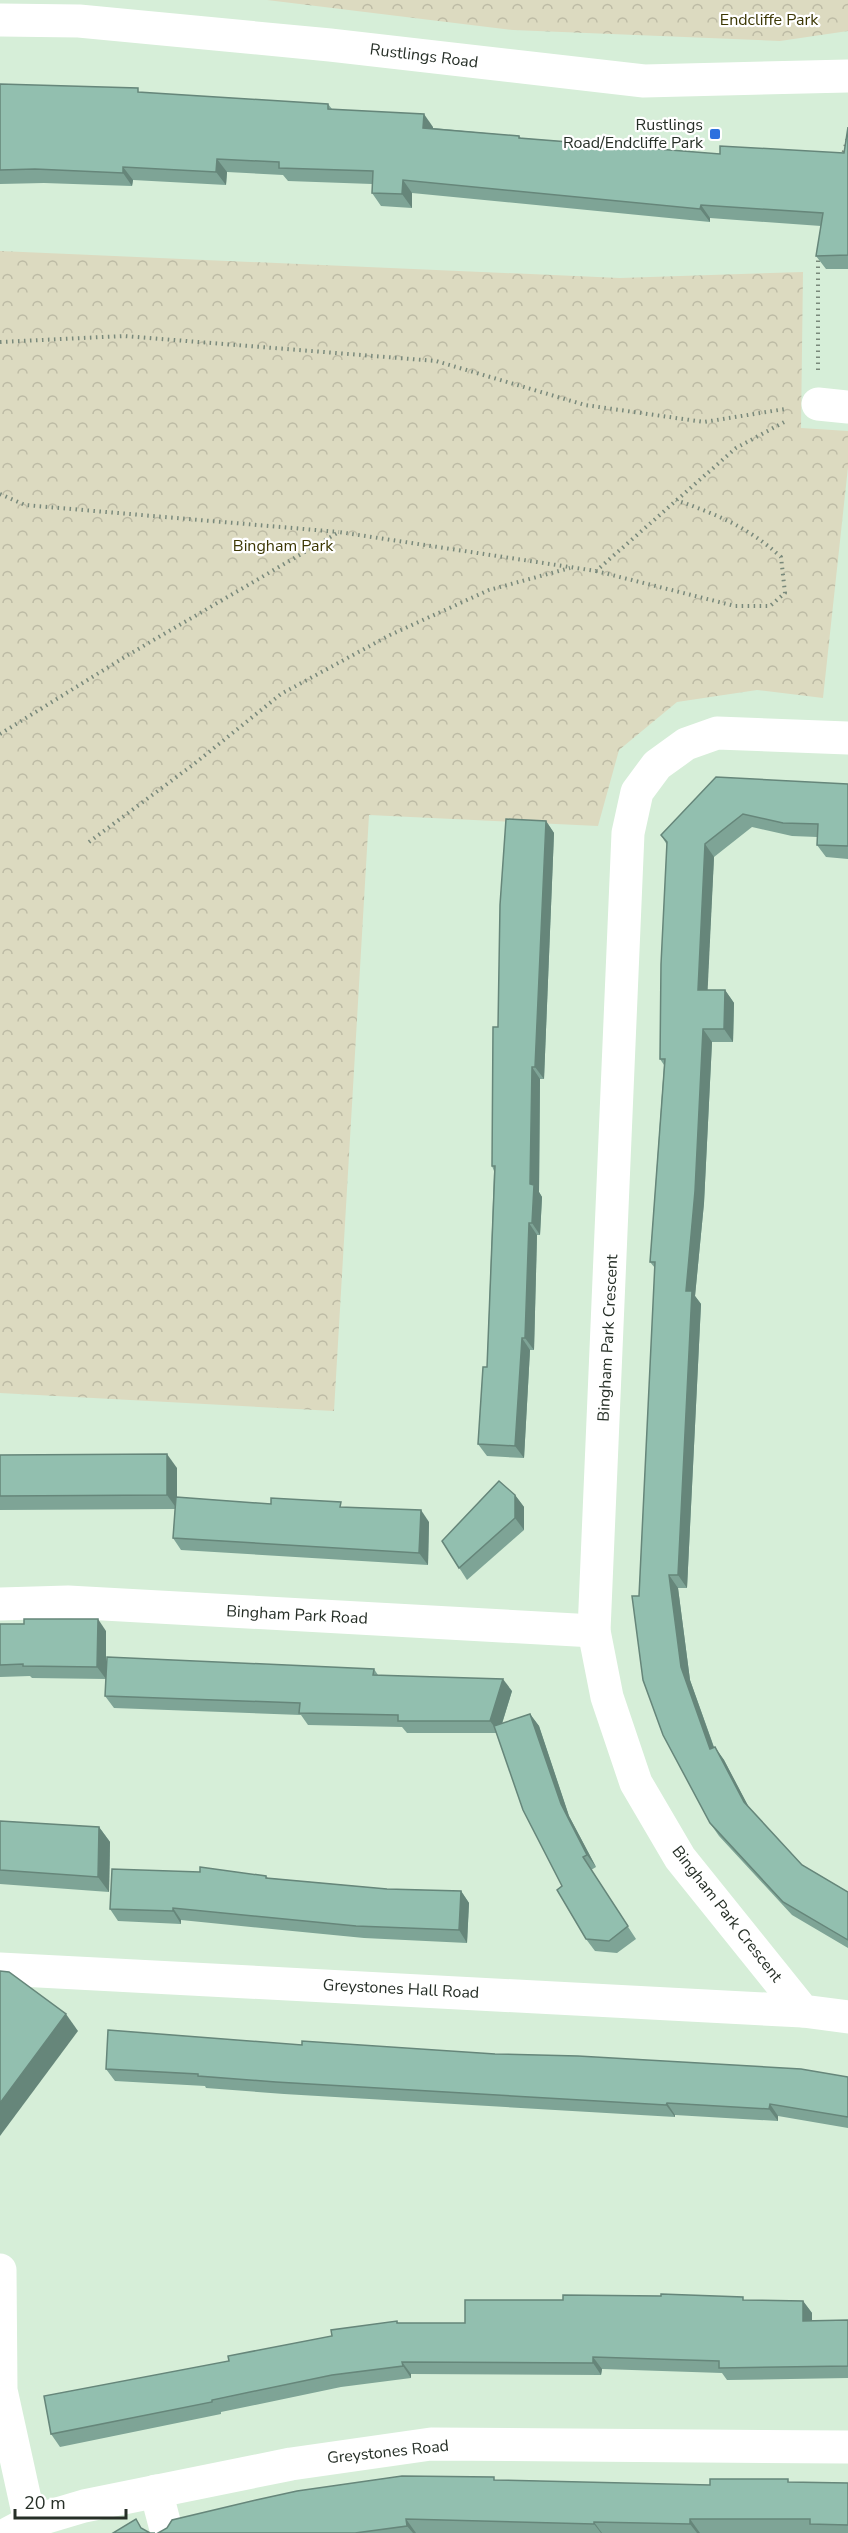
<svg xmlns="http://www.w3.org/2000/svg" width="848" height="2533" font-family="'Nunito Sans',sans-serif">
<style>
.park{fill:url(#park-crowns)}
.lines{fill:none;stroke-linecap:round;stroke-linejoin:round}
.path{stroke:#79897b;stroke-width:4;stroke-dasharray:1.5 4.5;stroke-linecap:butt}
.minor{stroke:#fff;stroke-width:33}
.tertiary{stroke:#fff;stroke-width:33}
.wall{fill:#7ea496}
.shaded-wall{fill:#66867a}
.building{fill:#92bfaf;stroke:#66867a;stroke-width:1.5}
.poi-dot{fill:#2d71de;stroke:#fff;stroke-width:2}
.labels{text-anchor:middle;dominant-baseline:central;stroke-width:4.5;stroke-linejoin:round;paint-order:stroke}
.park-label{font-size:16px;fill:#3c3704;stroke:#fff}
.street-label{font-size:16px;fill:#262f27;stroke:#fff}
.poi-label{font-size:16px;fill:#262f27;stroke:#fff;text-anchor:end}
</style>
<defs>
<pattern id="park-crowns" width="20" height="18" patternUnits="userSpaceOnUse" patternTransform="scale(1.5)"><rect width="20" height="18" fill="#dcdac0"/><path d="M2 6a3 3 0 1 1 6 0M12 15a3 3 0 1 1 6 0" fill="none" stroke="#bdbba5"/></pattern>
</defs>
<rect width="100%" height="100%" fill="#d6eed8"/>
<g class="park">
<path d="M267 0H848V31L780 41 513 30Z"/>
<path d="M0 251 620 278 803 272 801 428 848 431V467L823 698 757 690 677 702 619 750 598 826 369 815 334 1411 0 1393Z"/>
</g>
<g class="lines">
<g class="path">
<path d="M842 158 848 137"/>
<path d="M0 342 124 336 436 361 585 405 704 422 785 409"/>
<path d="M818 370V255"/>
<path d="M0 494 25 505 339 532"/>
<path d="M596 571 735 606H770L785 593 781 557C748 527 718 515 676 500"/>
<path d="M0 734 128 655 339 532 596 571 736 448 788 420"/>
<path d="M89 842 194 764 281 694 390 635 489 590 570 568"/>
</g>
<g class="minor">
<path d="M818 404 848 407"/>
<path d="M848 738 717 733 686 744 657 765 637 792 628 833 594 1631 607 1697 636 1783 680 1858 803 2011 848 2017"/>
<path d="M0 1604 68 1602 594 1631"/>
<path d="M0 1969 803 2011"/>
<path d="M0 2270 1 2390 30 2522"/>
<path d="M156 2491 167 2533"/>
</g>
<g class="tertiary">
<path d="M0 20 79 21 330 45 644 81 848 76"/>
<path d="M9 2533 30 2522 84 2506 291 2464 431 2444 848 2447"/>
</g>
</g>
<g class="wall">
<path d="M0 84 328 104 332 109 433 127V128L519 136 521 138 720 154 844 153 848 127V269H826L816 256 821 226 710 218V222L412 193V208L381 206 372 193V184L288 181 283 175 227 172 226 185 133 180 132 186 44 183 0 184Z"/>
<path d="M848 784V859L826 857 817 845V837L792 836 752 827 714 857 707 990H725L734 1003 733 1042H712L704 1203 695 1296 701 1304 687 1588H678L690 1680 714 1747 724 1760 749 1808 802 1865 848 1892V1948L792 1915 719 1836 710 1823 639 1596 655 1268 650 1262 664 1065 660 1059 667 845 661 835Z"/>
<path d="M546 821 554 833 544 1079H540L539 1192 542 1197 540 1235H537L534 1350H530L524 1458 487 1456 478 1444 487 1367 494 1171 492 1166 498 1027Z"/>
<path d="M0 1455 177 1468V1497L271 1504 345 1508 429 1522 428 1565 181 1550 173 1538 175 1509 0 1510Z"/>
<path d="M515 1495 524 1507V1530L467 1580 442 1541Z"/>
<path d="M0 1624 106 1631V1674L374 1669 378 1675 512 1691 502 1724 530 1714 539 1726 569 1816 596 1867 591 1870 636 1939 617 1953 595 1951 586 1939 497 1733H407L402 1727 308 1725 301 1715 114 1708 105 1696 106 1679 32 1678 30 1676 0 1677Z"/>
<path d="M0 1821 99 1827 110 1842 109 1892 0 1884Z"/>
<path d="M266 1876 268 1878 387 1889 461 1891 469 1903 467 1943 364 1938 181 1920V1924L118 1921 110 1909Z"/>
<path d="M302 2045 848 2077V2128L778 2116V2121L675 2115V2117L284 2094 206 2088 205 2086 115 2081 106 2069Z"/>
<path d="M746 2300 803 2301 812 2313V2321L848 2320V2378L727 2380 722 2373 602 2369 601 2375 411 2374V2378L341 2387 221 2412V2414L60 2447 51 2434 229 2361 397 2321 398 2323H465Z"/>
<path d="M496 2480 710 2485 790 2482 848 2483V2533H158Z"/>
</g>
<g class="shaded-wall">
<path d="M424 114 433 127V141L423 128Z"/>
<path d="M217 159 227 172 226 185 216 172Z"/>
<path d="M123 167 133 180 132 186 123 173Z"/>
<path d="M403 180 412 193V208L402 194Z"/>
<path d="M701 205 710 218V222L700 209Z"/>
<path d="M546 821 554 833 544 1079 535 1067Z"/>
<path d="M705 844 714 857 707 1003 698 990Z"/>
<path d="M725 990 734 1003 733 1042 724 1029Z"/>
<path d="M703 1029 712 1042 704 1203 695 1296 701 1304 687 1588 678 1575 686 1291Z"/>
<path d="M532 1067 540 1079 539 1192 542 1197 540 1235 532 1223 530 1184Z"/>
<path d="M529 1223 537 1235 534 1350 525 1338Z"/>
<path d="M522 1338 530 1350 524 1458 515 1446Z"/>
<path d="M167 1454 177 1468V1509L167 1495Z"/>
<path d="M515 1495 524 1507V1530L515 1518Z"/>
<path d="M421 1510 429 1522 428 1565 419 1553Z"/>
<path d="M669 1575 678 1588 690 1680 719 1762 710 1749 681 1667Z"/>
<path d="M98 1619 106 1631V1679L97 1667Z"/>
<path d="M503 1679 512 1691 499 1733 490 1721Z"/>
<path d="M530 1714 539 1726 569 1816 596 1867 587 1855 561 1804Z"/>
<path d="M715 1747 724 1760 753 1815 744 1802Z"/>
<path d="M99 1827 110 1842 109 1892 98 1877Z"/>
<path d="M461 1891 469 1903 467 1943 459 1930Z"/>
<path d="M173 1908 181 1920V1924L173 1911Z"/>
<path d="M66 2014 78 2031 0 2136V2103Z"/>
<path d="M667 2103 675 2115V2117L666 2105Z"/>
<path d="M770 2104 778 2116V2121L769 2109Z"/>
<path d="M803 2301 812 2313V2333L803 2321Z"/>
<path d="M593 2357 602 2369 601 2375 593 2363Z"/>
<path d="M402 2362 411 2374V2378L403 2366Z"/>
<path d="M406 2519 416 2533H413L407 2526Z"/>
<path d="M690 2519 700 2533H697L690 2524Z"/>
<path d="M594 2522 602 2533H601L594 2524Z"/>
</g>
<g class="building">
<path d="M0 84 138 88V92L328 104V109L424 114 423 128 519 136V138L720 154V146L844 153 848 127V255L816 256 823 213 701 205 700 209 403 180 402 194 372 193 373 171 279 168V162L217 159 216 172 123 167V173L35 169 0 170Z"/>
<path d="M716 777 848 784V846L817 845 818 824 783 823 743 814 705 844 698 990H725L724 1029H703L695 1191 686 1291H692L678 1575H669L681 1667 710 1749 715 1747 744 1802 802 1865 848 1892V1940L783 1902 710 1823 663 1735 643 1680 632 1596H639L655 1262H650L665 1059H660L661 964 667 842 661 835Z"/>
<path d="M506 819 546 821 535 1067H532L530 1184 534 1185 532 1223H529L525 1338H522L515 1446 478 1444 483 1367H487L495 1166H492L493 1027H498L500 905Z"/>
<path d="M167 1454V1495L0 1496V1455Z"/>
<path d="M499 1481 515 1495V1518L459 1568 442 1541Z"/>
<path d="M176 1497 271 1504V1498L341 1502 340 1507 421 1510 419 1553 173 1538Z"/>
<path d="M24 1619H98L97 1667 23 1666V1664L0 1665V1624H24Z"/>
<path d="M107 1657 374 1669 373 1675 503 1679 490 1721H398V1715L299 1713 300 1703 105 1696Z"/>
<path d="M530 1714 561 1804 587 1855 583 1857 628 1926 609 1941 586 1939 557 1890 562 1886 523 1810 494 1726Z"/>
<path d="M0 1821 99 1827 98 1877 0 1870Z"/>
<path d="M200 1867 266 1876V1878L387 1889 461 1891 459 1930 356 1926 173 1908V1911L110 1909 112 1869 200 1872Z"/>
<path d="M0 1971 9 1972 66 2014 0 2103Z"/>
<path d="M108 2030 302 2045V2041L495 2054 578 2056 801 2069 848 2077V2117L770 2104 769 2109 667 2103 666 2105 276 2082 198 2076V2074L106 2069Z"/>
<path d="M661 2294 743 2297V2300L803 2301V2321L848 2320V2366L719 2368V2361L593 2357V2363L402 2362 403 2366 332 2375 212 2400V2402L51 2434 44 2396 229 2361 228 2356 332 2336 331 2330 397 2321V2323H465V2300H563V2295L661 2296Z"/>
<path d="M402 2476 494 2477V2480L710 2485V2479H788V2482L848 2483V2525L810 2524V2519H690V2524L594 2522V2524L406 2519 407 2526 355 2533H158L167 2528 172 2520 256 2500 297 2491Z"/>
<path d="M136 2519 141 2528 150 2533H155H113Z"/>
</g>
<rect class="poi-dot" x="709" y="128" width="12" height="12" rx="3"/>
<g class="labels">
<g class="park-label">
<text x="769" y="20">Endcliffe Park</text>
<text x="283" y="546">Bingham Park</text>
</g>
<g class="street-label">
<text transform="translate(424 56) rotate(7)">Rustlings Road</text>
<text transform="translate(608 1338) rotate(-87)">Bingham Park Crescent</text>
<text transform="translate(297 1615) rotate(3)">Bingham Park Road</text>
<text transform="translate(727 1914) rotate(52)">Bingham Park Crescent</text>
<text transform="translate(401 1989) rotate(3)">Greystones Hall Road</text>
<text transform="translate(388 2452) rotate(-6)">Greystones Road</text>
</g>
<g class="poi-label">
<text x="703" y="125">Rustlings<tspan x="703" dy="18">Road/Endcliffe Park</tspan></text>
</g>
</g>
<path d="M15 2509v9h111v-9" fill="none" stroke="#262f27" stroke-width="3"/>
<text x="24" y="2509" font-size="18" fill="#262f27" stroke="#ffffff" stroke-width="4.5" paint-order="stroke">20 m</text>
</svg>
